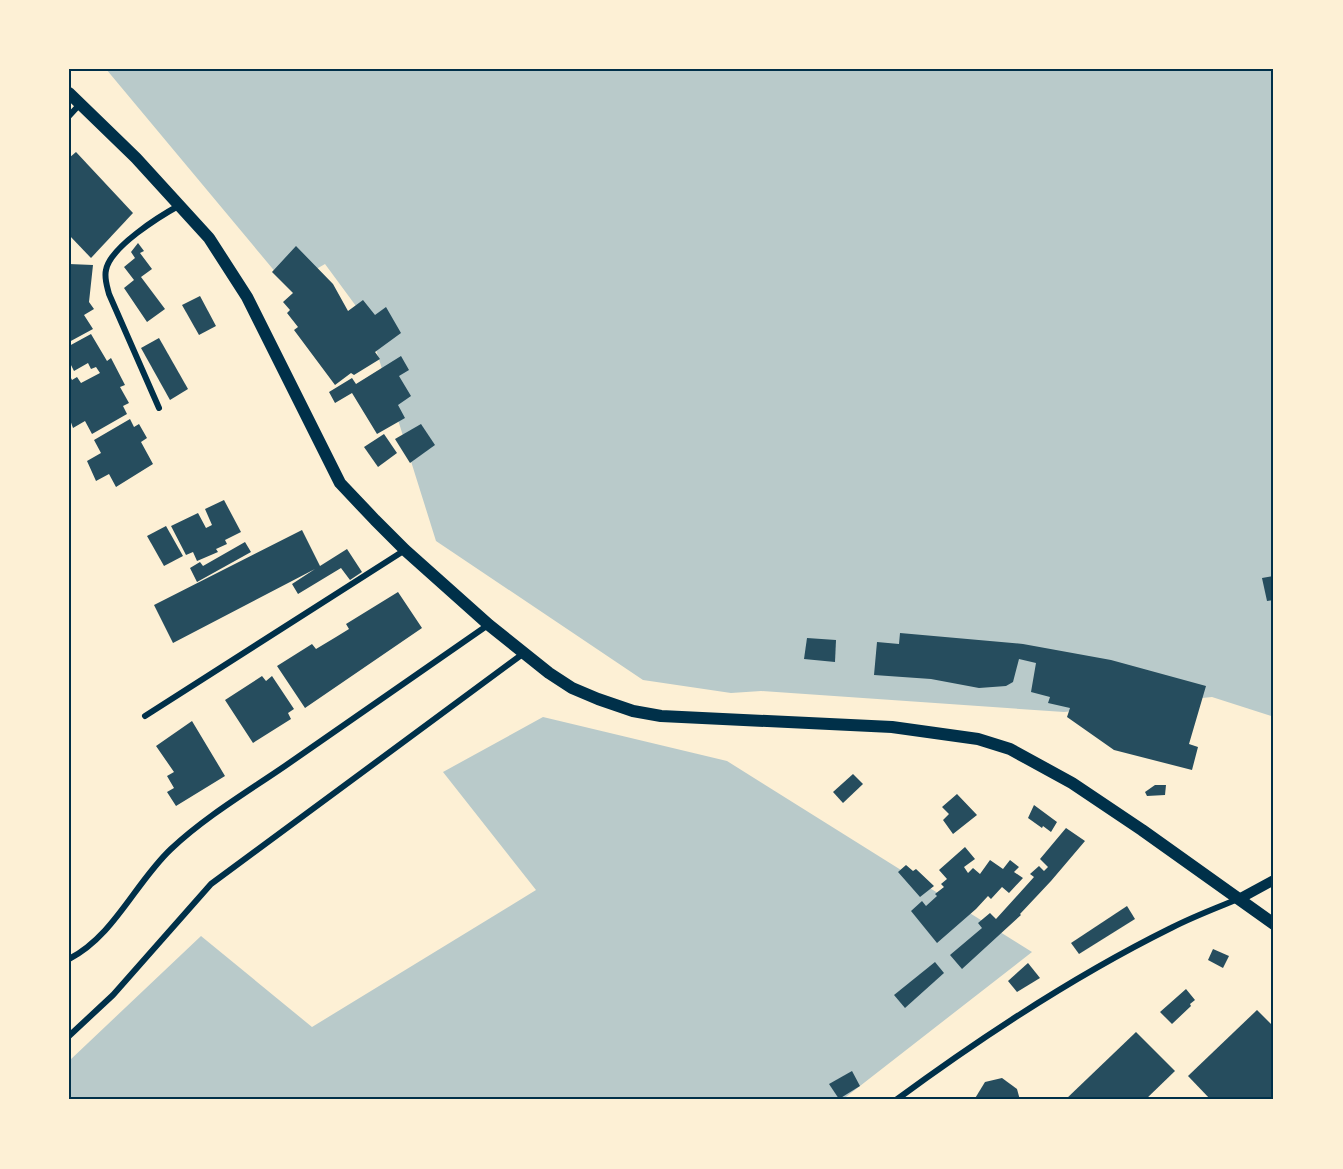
<svg xmlns="http://www.w3.org/2000/svg" width="1343" height="1169" font-family="Merriweather,serif">
<style>
.green{fill:#b9caca}
.building{fill:#264d5e}
.lines{fill:none;stroke-linecap:round;stroke-linejoin:round}
.minor{stroke:#003049;stroke-width:6}
.tertiary{stroke:#003049;stroke-width:10}
.secondary{stroke:#003049;stroke-width:12}
.neatline{fill:none;stroke:#003049;stroke-width:2}
</style>
<rect width="100%" height="100%" fill="#fdf0d5"/>
<g class="green">
<path d="M106 69H1274V717L1212 697 1064 712 761 691 731 693 643 680 436 541 367 321 325 264 287 286Z"/>
<path d="M543 717 727 761 1032 952 842 1100H69V1061L201 936 312 1027 536 890 443 772Z"/>
</g>
<g class="building">
<path d="M76 152 133 213 91 258 69 235V158Z"/>
<path d="M138 243 144 251 140 253 152 269 141 277 165 309 147 322 124 288 134 280 124 267 135 258 131 252Z"/>
<path d="M296 246 333 284 348 311 363 300 375 315 386 307 401 333 375 352 380 359 354 375 351 373 335 385 294 330 298 327 287 313 290 310 283 302 293 293 272 272Z"/>
<path d="M69 264 93 265 89 302 94 309 84 315 93 329 69 342Z"/>
<path d="M200 296 216 326 199 335 182 305Z"/>
<path d="M91 334 107 361 111 358 125 385 120 387 129 403 123 406 127 414 92 434 85 421 73 428 69 417V374L72 380 77 377 81 383 100 373 96 367 91 369 88 363 74 371 69 361V346Z"/>
<path d="M159 338 188 389 170 400 141 348Z"/>
<path d="M401 356 409 370 399 376 411 396 398 405 405 418 377 434 352 393 335 403 329 392 352 378 356 384Z"/>
<path d="M130 419 134 427 139 424 147 438 141 442 153 464 116 487 109 474 96 481 87 461 101 453 94 440Z"/>
<path d="M421 424 435 445 410 463 395 439Z"/>
<path d="M384 434 397 453 378 467 364 447Z"/>
<path d="M224 500 241 532 225 540 227 544 216 549 218 552 197 561 193 552 186 555 171 526 198 513 206 528 212 525 205 509Z"/>
<path d="M166 526 183 556 164 566 147 536Z"/>
<path d="M302 530 320 566 347 549 362 572 350 580 341 568 298 594 292 584 315 569 173 643 154 605Z"/>
<path d="M245 542 251 552 197 582 190 568 200 562 203 566Z"/>
<path d="M1274 576V600L1267 601 1262 578Z"/>
<path d="M398 592 422 628 305 708 277 666 312 644 316 649 336 637 349 629 346 624Z"/>
<path d="M900 633 1023 644 1111 660 1206 686 1189 744 1198 747 1192 770 1114 750 1067 717 1070 708 1048 703 1050 697 1031 692 1036 663 1019 659 1013 682 1006 686 979 688 931 679 874 675 877 642 899 644Z"/>
<path d="M807 638 836 640 835 662 804 659Z"/>
<path d="M262 676 266 681 272 676 294 709 288 713 291 719 253 743 225 700Z"/>
<path d="M192 721 225 776 176 806 167 792 174 788 167 776 174 772 156 746Z"/>
<path d="M853 774 863 784 843 803 833 792Z"/>
<path d="M1155 785H1166L1165 795 1147 796 1145 792Z"/>
<path d="M957 794 977 815 953 834 943 820 949 814 942 807Z"/>
<path d="M1034 805 1057 822 1051 832 1043 826 1042 828 1028 818Z"/>
<path d="M1066 828 1085 841 1051 881 1020 914 1021 915 962 969 950 955 982 928 978 923 990 913 996 919 1034 877 1030 874 1039 866 1044 871 1048 867 1040 859Z"/>
<path d="M965 847 975 859 964 867 968 873 973 868 980 874 990 860 1003 869 1010 860 1019 867 1014 872 1023 878 1009 893 1002 887 991 899 988 896 976 909 937 943 911 911 922 901 926 906 937 896 935 894 944 887 941 884 947 879 939 870Z"/>
<path d="M906 865 913 871 916 869 934 886 920 897 898 872Z"/>
<path d="M1127 906 1135 919 1079 954 1071 943Z"/>
<path d="M1213 949 1229 956 1223 968 1208 960Z"/>
<path d="M935 962 944 973 905 1008 894 995Z"/>
<path d="M1028 963 1040 978 1017 992 1008 981Z"/>
<path d="M1186 989 1195 1000 1190 1004 1191 1006 1172 1024 1160 1012Z"/>
<path d="M1257 1010 1274 1027V1100H1211L1188 1076Z"/>
<path d="M1136 1032 1175 1071 1145 1100H1065Z"/>
<path d="M852 1071 860 1086 839 1099 829 1084Z"/>
<path d="M1002 1078 1017 1089 1020 1100H974L985 1082Z"/>
</g>
<g class="lines">
<g class="minor">
<path d="M69 116 80 104"/>
<path d="M159 408 109 294C107 286 104 278 106 270 110 247 160 216 180 205"/>
<path d="M145 716 405 550"/>
<path d="M69 959C114 936 135 883 171 849 205 817 247 792 285 766 353 719 420 672 488 625"/>
<path d="M69 1036 113 995 211 884 524 653"/>
<path d="M896 1100C983 1036 1074 976 1171 928 1192 917 1216 908 1238 899"/>
</g>
<path class="tertiary" d="M1239 899 1274 880"/>
<path class="secondary" d="M69 93 136 158 209 238 247 297 340 483 375 520 405 550 489 625 549 673 572 688 598 699 633 711 661 716 892 727 978 739 1010 749 1072 783 1142 830 1274 924"/>
</g>
<rect width="1343" height="1169" fill="none" stroke="#fdf0d5" stroke-width="141"/>
<rect x="70" y="70" width="1202" height="1028" class="neatline"/>
</svg>
